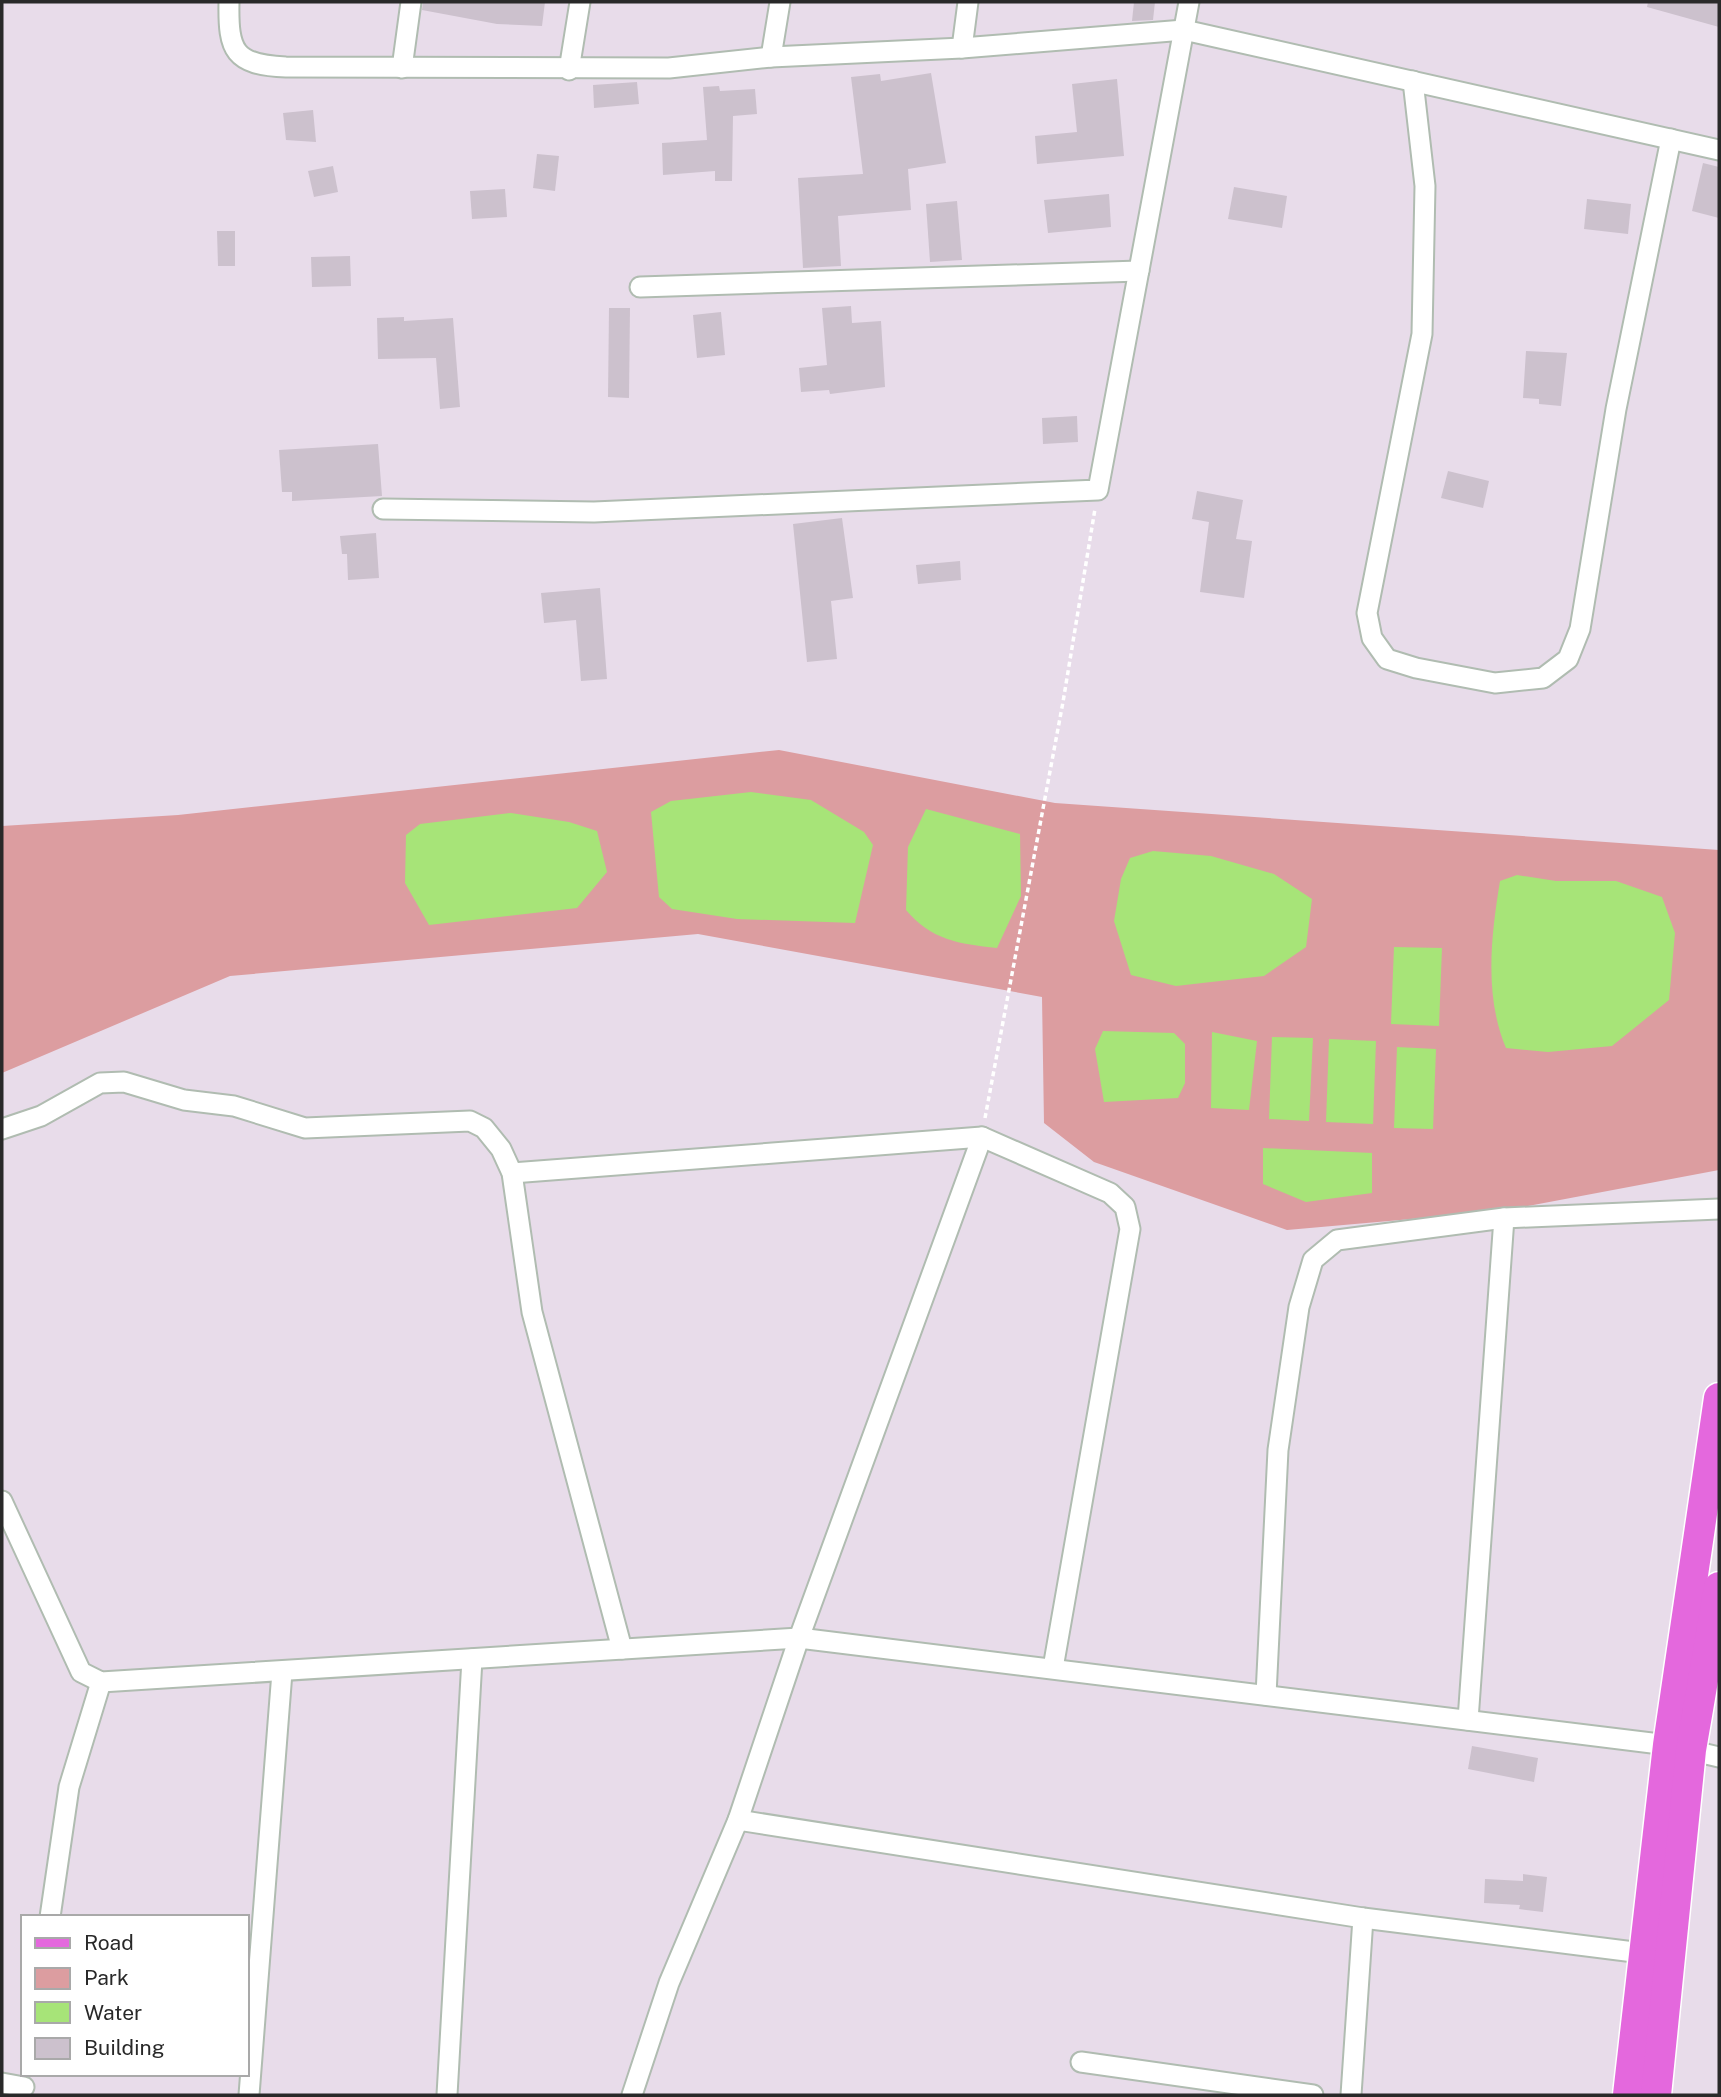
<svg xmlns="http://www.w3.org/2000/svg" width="1721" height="2097" font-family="'Public Sans',sans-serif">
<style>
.green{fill:#dc9da0}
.water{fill:#a7e478}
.building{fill:#ccc1cd}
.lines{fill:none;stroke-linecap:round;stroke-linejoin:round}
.minor-casing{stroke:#b0bcb1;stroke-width:23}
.primary-casing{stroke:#fff;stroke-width:33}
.path{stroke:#fff;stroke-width:3.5;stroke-dasharray:5 3.5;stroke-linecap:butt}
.minor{stroke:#fff;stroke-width:19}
.primary{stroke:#e468dd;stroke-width:30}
</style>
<rect width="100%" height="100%" fill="#e8dcea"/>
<path class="green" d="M779 750 1055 803 1719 850V1170L1502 1211 1287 1230 1094 1162 1044 1123 1042 997 698 934 230 976 2 1073V826L178 815Z"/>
<g class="water">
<path d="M751 792 811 800 864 832 873 845 855 923 737 919 672 909 659 897 651 812 671 801Z"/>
<path d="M926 809 1020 834 1021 896 997 948C959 944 931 940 906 910L908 847Z"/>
<path d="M511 813 569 822 597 831 607 872 577 908 429 925 405 883 406 835 420 824Z"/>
<path d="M1153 851 1211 856 1274 874 1312 899 1306 947 1264 976 1176 986 1131 975 1114 921 1121 879 1130 858Z"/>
<path d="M1517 875 1556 881H1616L1662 897 1675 933 1669 1000 1612 1046 1548 1052 1506 1048C1484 996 1491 936 1500 881Z"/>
<path d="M1394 947 1442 948 1439 1026 1391 1024Z"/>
<path d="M1103 1031 1174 1033 1185 1044V1083L1178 1098 1104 1102 1095 1049Z"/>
<path d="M1212 1032 1257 1041 1249 1110 1211 1108Z"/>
<path d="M1272 1037 1313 1038 1309 1121 1269 1119Z"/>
<path d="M1329 1039 1376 1041 1373 1124 1326 1122Z"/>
<path d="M1397 1047 1436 1049 1433 1129 1394 1128Z"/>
<path d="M1263 1148 1372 1153V1193L1306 1202 1263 1184Z"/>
</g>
<g class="building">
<path d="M423 2H545L542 26 497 24 422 10Z"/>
<path d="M1134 2H1155L1153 20 1132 21Z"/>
<path d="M1648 2H1719V27L1647 7Z"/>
<path d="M931 73 946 163 908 169 911 210 838 216 841 266 803 268 798 178 863 174 851 77 880 74 881 81Z"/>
<path d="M1117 79 1124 156 1037 164 1035 136 1077 132 1072 84Z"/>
<path d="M637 82 639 104 594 108 593 85Z"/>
<path d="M719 86 720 91 755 89 757 114 733 116 732 181H715V171L663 175 662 143 707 140 703 87Z"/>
<path d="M313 110 316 142 286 140 283 113Z"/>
<path d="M537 154 559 156 555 191 533 188Z"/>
<path d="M1703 163 1719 167V218L1692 211Z"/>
<path d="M333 166 338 192 314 197 308 171Z"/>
<path d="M1234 187 1287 196 1282 228 1228 219Z"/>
<path d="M505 189 507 217 472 219 470 191Z"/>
<path d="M1109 194 1111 227 1048 233 1044 200Z"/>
<path d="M1587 199 1631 204 1628 234 1584 229Z"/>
<path d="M957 201 962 260 930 262 926 204Z"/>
<path d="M217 231H235V266H218Z"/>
<path d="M350 256 351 286 312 287 311 257Z"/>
<path d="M851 306 852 323 881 321 885 387 830 394 829 390 801 392 799 368 827 365 822 308Z"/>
<path d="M609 308H630L629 398 608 397Z"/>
<path d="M721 312 725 355 697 358 693 315Z"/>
<path d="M404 317V321L453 318 460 407 440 409 436 358 378 359 377 318Z"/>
<path d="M1526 351 1567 353 1561 406 1539 404V399L1523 398Z"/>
<path d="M1077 416 1078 442 1043 444 1042 418Z"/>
<path d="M378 444 382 496 292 501V492H282L279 450Z"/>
<path d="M1448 471 1489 481 1483 508 1441 498Z"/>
<path d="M1197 491 1243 500 1236 539 1252 541 1244 598 1200 592 1209 522 1192 519Z"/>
<path d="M842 518 853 598 831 601 837 659 807 662 793 524Z"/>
<path d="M376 533 379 578 348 580 347 554H342L340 536Z"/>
<path d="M960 561 961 580 918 584 916 565Z"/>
<path d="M600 588 607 679 581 681 576 620 544 623 541 593Z"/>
<path d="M1472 1746 1538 1758 1534 1782 1468 1769Z"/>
<path d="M1523 1874 1547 1877 1543 1912 1519 1909 1520 1905 1484 1903 1485 1879 1523 1881Z"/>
</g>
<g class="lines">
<g class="minor-casing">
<g id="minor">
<path d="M229 2C228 51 234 65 286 67L669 68 771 57 962 48 1184 30 1719 150"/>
<path d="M962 48 968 2"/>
<path d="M771 57 780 2"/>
<path d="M402 68 411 2"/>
<path d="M569 70 580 2"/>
<path d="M1413 81 1425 186 1422 334 1367 613 1372 638 1387 659 1416 668 1495 683 1543 678 1568 659 1580 629 1616 409 1671 139"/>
<path d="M640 287 1139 271"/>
<path d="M383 509 594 512 1098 490 1189 2"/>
<path d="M2 1129 41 1116 100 1083 124 1082 184 1100 234 1106 305 1128 470 1121 484 1128 501 1149 512 1173 532 1312 622 1649"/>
<path d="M512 1173 982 1137 1110 1193 1125 1207 1130 1229 1053 1668"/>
<path d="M2 1501 81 1672 101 1682 799 1638 1668 1745 1719 1757"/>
<path d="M1266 1695 1278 1450 1299 1307 1313 1260 1337 1240 1504 1218 1719 1209"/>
<path d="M1468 1720 1504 1218"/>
<path d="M738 1820 1363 1918 1642 1953"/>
<path d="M50 1917 69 1787 101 1682"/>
<path d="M1081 2062 1313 2095"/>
<path d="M2 2083 24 2087"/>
<path d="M249 2095 282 1672"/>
<path d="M447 2095 472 1659"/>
<path d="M632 2095 669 1983 738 1820 799 1638 982 1137"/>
<path d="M1351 2095 1363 1918"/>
</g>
</g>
<g class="primary-casing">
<g id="primary">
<path d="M1628 2095 1668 1745 1719 1398"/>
<path d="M1656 2095 1691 1750 1719 1587"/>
</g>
</g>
<path class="path" d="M985 1118 1063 702 1095 509"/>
<use href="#minor" class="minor"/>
<use href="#primary" class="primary"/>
</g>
<rect width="1721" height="2097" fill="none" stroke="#292929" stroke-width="7"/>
<rect x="21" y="1915" width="228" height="161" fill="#ffffff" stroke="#a9a9a9" stroke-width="2"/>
<rect x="35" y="1938" width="35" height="10" fill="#e468dd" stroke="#a9a9a9" stroke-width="2"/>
<text x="84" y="1950" font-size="21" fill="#292929">Road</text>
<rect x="35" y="1968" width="35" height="21" fill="#dc9da0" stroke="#a9a9a9" stroke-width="2"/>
<text x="84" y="1985" font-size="21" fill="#292929">Park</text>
<rect x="35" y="2002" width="35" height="21" fill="#a7e478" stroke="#a9a9a9" stroke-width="2"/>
<text x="84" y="2020" font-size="21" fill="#292929">Water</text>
<rect x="35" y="2038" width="35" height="21" fill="#ccc1cd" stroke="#a9a9a9" stroke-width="2"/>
<text x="84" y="2055" font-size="21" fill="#292929">Building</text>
</svg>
